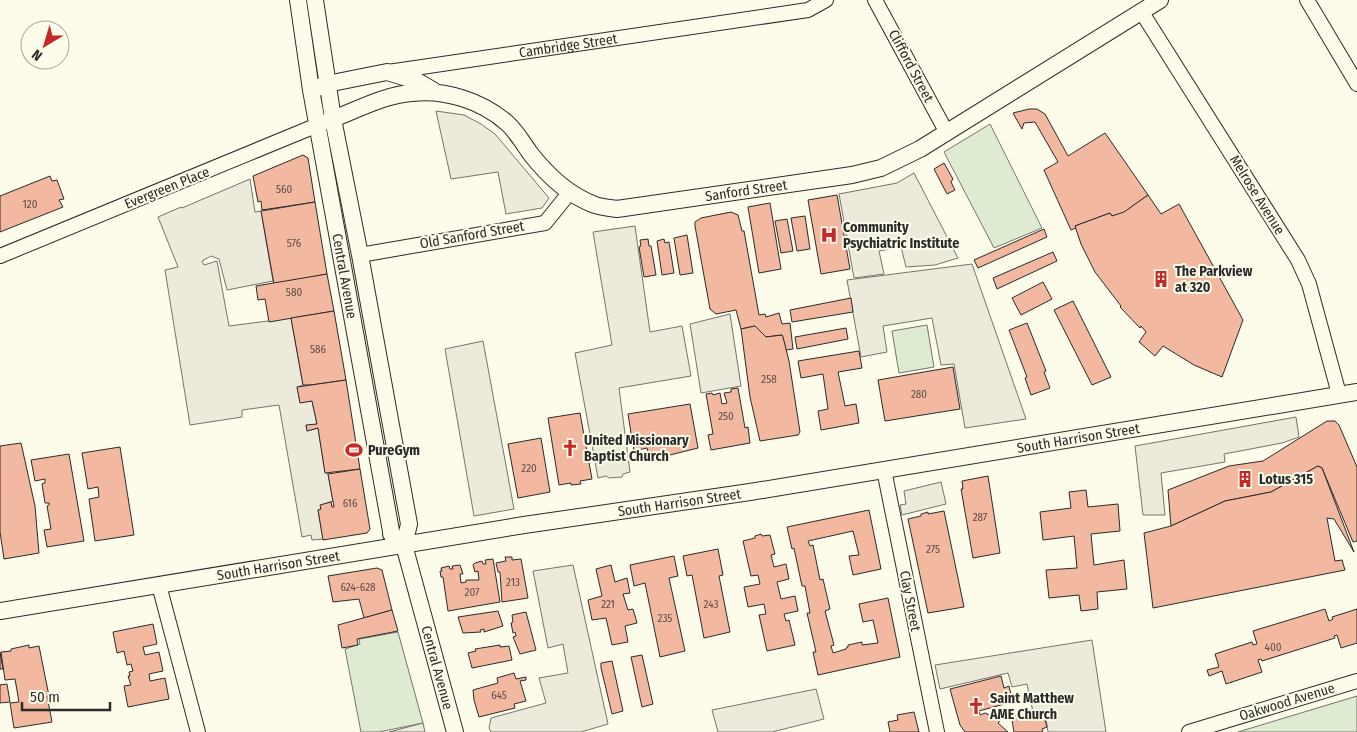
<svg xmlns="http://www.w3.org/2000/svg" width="1357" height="732" font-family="'Fira Sans Condensed',sans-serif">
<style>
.green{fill:#deebd1;stroke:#74746e}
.parking{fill:#eceadb;stroke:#74746e}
.building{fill:#f2b8a0;stroke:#2b2b2b}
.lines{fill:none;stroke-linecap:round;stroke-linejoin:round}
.minor-casing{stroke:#2b2b2b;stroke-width:16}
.major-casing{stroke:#2b2b2b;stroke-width:18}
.minor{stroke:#fdfbea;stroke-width:14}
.major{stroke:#fdfbea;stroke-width:16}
.labels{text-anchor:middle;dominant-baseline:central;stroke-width:4;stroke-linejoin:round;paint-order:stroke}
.number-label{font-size:11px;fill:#5d4e48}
.street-label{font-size:14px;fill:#2b2b2b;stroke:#fdfbea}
.poi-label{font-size:14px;font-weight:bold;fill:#2b2b2b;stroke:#fdfbea;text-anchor:start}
</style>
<rect width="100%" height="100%" fill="#fdfbea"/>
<g class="green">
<path d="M990 124 1042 228 994 248 944 152Z"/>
<path d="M927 325 934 367 899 373 892 331Z"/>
<path d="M398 632 423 723 379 732H361L345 649 360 644 359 639Z"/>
<path d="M1357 696V732H1238Z"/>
</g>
<g class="parking">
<path d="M436 111 464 115 481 124 495 134 549 198 542 208 506 214 498 172 451 179Z"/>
<path d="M914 173 958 258 935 265 906 267 901 247 879 251 884 274 854 278 839 194 897 183Z"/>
<path d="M250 179 255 212 261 211 273 281 227 290 219 259 211 256 202 261 204 265 217 261 229 326 291 318 303 385 297 387 300 402 312 401 317 424 306 426 307 431 318 428 325 472 328 474 333 501 321 505V509L318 510 323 539 312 540 311 535 302 537 279 405 242 410V417L190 425 165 270 178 267 158 217 181 207 182 208Z"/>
<path d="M635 226 650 332 682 326 691 376 619 388 630 472 623 474 622 477 609 478 606 476 598 478 575 353 612 345 593 232Z"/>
<path d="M972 264 1026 419 965 428 954 364 941 365 932 318 883 326 887 352 861 357 847 280Z"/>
<path d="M730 314 741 386 701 393 690 324Z"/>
<path d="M483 341 514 509 474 516 445 349Z"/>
<path d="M1296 417 1299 437 1282 443 1224 454 1225 462 1161 473 1165 515H1143L1135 446Z"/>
<path d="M941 482 946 504 902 515 900 505 906 504 904 491Z"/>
<path d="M573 565 608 724 581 732H491L489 728 491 718 546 703 539 678 568 673 563 644 548 648 533 571Z"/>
<path d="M1092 640 1106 732H1048L1045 712H1033L1027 684 1012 687 1008 673 940 689 935 665Z"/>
<path d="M816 689 824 719 772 732H718L712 710Z"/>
<path d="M423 723 425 732H389Z"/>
</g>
<g class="building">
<path d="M1029 109H1037L1045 114 1068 156 1105 133 1148 195 1123 213 1112 216 1110 213 1075 226 1076 228 1071 230 1044 170 1058 162 1035 122 1024 123 1022 129 1013 113Z"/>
<path d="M303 155 308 158 315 202 262 210 261 201 258 202 253 176Z"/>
<path d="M944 163 953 179 951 182 955 190 947 194 934 169Z"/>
<path d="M50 176 52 181 57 180 64 199 59 200 63 207 0 232V196Z"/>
<path d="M837 195 850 269 821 274 808 200Z"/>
<path d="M1148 195 1161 214 1179 204 1243 320 1222 377 1194 365 1163 346 1155 356 1139 342 1146 332 1141 326 1140 328 1120 307 1121 306 1095 272 1081 244 1075 226 1110 213 1112 216 1124 212Z"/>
<path d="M315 202 327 274 274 284 261 211Z"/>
<path d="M770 203 781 269 759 273 748 207Z"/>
<path d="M731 212 738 215 742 231H744L759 315 765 314 766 317 779 313 782 324 790 323 793 349 786 350 782 335 766 337 755 326 741 329 736 310 716 314 710 309 695 226V222L701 218Z"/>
<path d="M805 216 810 249 797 251 791 218Z"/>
<path d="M787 219 793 251 781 253 775 221Z"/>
<path d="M1044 229 1047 237 978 268 974 260Z"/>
<path d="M687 235 693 273 680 275 674 238Z"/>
<path d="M648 239 649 246H651L656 275 644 277 639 247 641 246 640 240Z"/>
<path d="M664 239 665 243 669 242 674 273 662 275 657 241Z"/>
<path d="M1053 252 1057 261 997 289 993 278Z"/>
<path d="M327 274 334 311 269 322 265 299 258 300 256 286Z"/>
<path d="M1043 282 1052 299 1021 315 1012 298Z"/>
<path d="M851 298 853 312 792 322 790 310Z"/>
<path d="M1073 301 1111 377 1092 385 1054 310Z"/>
<path d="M334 311 346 380 311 385H303L291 318Z"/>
<path d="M1027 323 1046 371 1044 372 1050 388 1031 395 1025 378 1027 377 1009 330Z"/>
<path d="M755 326 766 337 782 335 783 337 789 361 800 432 798 435 760 441 750 397 741 329Z"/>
<path d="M846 328 848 339 797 349 795 337Z"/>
<path d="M859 351 862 368 838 372 845 406 856 404 859 423 821 430 818 411 828 409 823 374 801 378 798 361Z"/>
<path d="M953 367 960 409 885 421 878 380Z"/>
<path d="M346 380 360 469 325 473 318 428 307 431 306 425 317 424 312 401 300 403 297 387Z"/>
<path d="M738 388 745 428 748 427 750 443 711 450 708 435 713 434 706 394 712 393 713 395 720 393 722 404 727 403 724 393 731 392V389Z"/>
<path d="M690 404 698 448 670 455H658V453L649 456 647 448 634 451 628 414Z"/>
<path d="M580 413 592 479 580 481 581 484 571 485V483L559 485 548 418Z"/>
<path d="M1327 421H1335L1339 425 1357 467V541L1353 542 1322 468 1318 466 1271 492 1225 501 1171 526 1168 490 1229 466 1263 461Z"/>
<path d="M541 438 550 492 518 498 508 444Z"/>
<path d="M21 443 35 506 39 553 4 559 0 532V446Z"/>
<path d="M120 447 134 535 95 541 89 499 99 497 98 487 88 489 82 453Z"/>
<path d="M69 454 84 541 47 547 44 530 51 529 47 506 49 505V503H45L42 484 45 483V479L35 481 31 460Z"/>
<path d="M1318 466 1322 468 1354 552 1334 519 1327 518 1335 561 1342 560 1345 570 1153 608 1144 533 1171 526 1225 501 1271 492Z"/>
<path d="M360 469 370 529 367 533 323 540 318 510 321 509 320 505 331 502 332 507H334L328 474Z"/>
<path d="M988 476 1000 553 973 558 961 489H963L962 481Z"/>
<path d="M1086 490 1088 507 1118 504 1120 531 1091 534 1094 565 1124 560 1127 589 1097 592 1098 609 1081 611 1079 595 1049 598 1046 570 1077 568 1074 536 1043 540 1040 512 1071 508 1069 492Z"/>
<path d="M869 510 881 569 853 575 849 556 859 555 853 531 808 541 810 546 813 545 820 580 823 579 830 609 825 611 834 645 831 646 833 653 846 649V648L848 647V645L862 642V645L878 643 873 620 863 622 859 604 888 598 900 657 818 675 813 652H816L807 613H810L805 586H802L794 548 792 549 787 527Z"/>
<path d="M944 511 964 607 928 613 908 519 921 516V514L928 512V514Z"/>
<path d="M761 534 762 536 770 535 775 554 771 555 774 567 786 564 789 579 777 582 781 599 795 596 798 611 784 614 786 621 789 620 795 645 767 651 759 615 766 614 764 604 748 607 744 587 760 584 758 575 751 576 743 541 755 538V536Z"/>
<path d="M718 549 723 575 719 576 730 632 704 638 692 575 687 576 683 556Z"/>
<path d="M674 556 678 576 669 578 685 651 660 657 645 583 634 586 630 565Z"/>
<path d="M505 557H512V560L521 559 528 598 502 602 500 572H498L496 563 506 561Z"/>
<path d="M493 559 500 602 448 611 443 577H441L440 571H442L441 568 449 566 450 569H453L452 566 460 565 463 574H460L461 583 466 582V580H479L478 571 475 572 473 565 475 563 482 561 483 564H486L485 560Z"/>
<path d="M611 565 615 582 627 578 630 593 623 594 628 610 633 609 637 623 625 626 628 642 612 645 606 618 592 620 588 600 602 596 596 569Z"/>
<path d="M377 568 382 570 392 610 364 618 359 599 333 602 328 576Z"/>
<path d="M1325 609 1329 621 1333 619 1332 617 1357 609V643L1341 648 1337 635 1334 636 1335 638 1262 661 1261 659 1258 660 1262 672 1226 684 1222 671 1209 676 1207 670 1219 667 1215 654 1252 642 1253 645 1257 644 1253 631Z"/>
<path d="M392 610 398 631 357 639 358 645 342 648 338 625Z"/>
<path d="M498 611 503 626 484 632V629L480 630 481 632 463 633 458 617Z"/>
<path d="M526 612 536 650 520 654 513 637 516 636 515 632 513 633 511 623 513 622 512 615Z"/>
<path d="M153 624 157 644 143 647 145 655 159 652 163 671 149 674 150 681 165 678 169 699 128 707 124 686 131 685 128 676H130L129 672 133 671 131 664 127 665 124 651 117 653 113 632Z"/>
<path d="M29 645V648L39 646 49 696H47L52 722 14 728 10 703 19 702 15 679 5 680 1 652 11 651V649Z"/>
<path d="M500 645V647L509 646 512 660 472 668 468 653 476 651 475 649Z"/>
<path d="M0 652 3 669H0Z"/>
<path d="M642 655 653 704 642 707 631 657Z"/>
<path d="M612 661 623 711 612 714 601 668V663Z"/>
<path d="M514 673 516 679 526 677V680L520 681 526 701 514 704 515 708 479 717 474 700 473 690 498 683 497 678Z"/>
<path d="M1001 676 1004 688 1009 686 1012 699 1007 700 1008 703 979 711 980 715 985 713 992 716 1000 708 1005 715 998 723 1008 732H965L960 725 950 689Z"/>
<path d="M7 684 10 702 0 703V685Z"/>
<path d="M1029 709 1031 715 1038 713 1040 717 1044 716 1047 727 1042 729 1043 731 1041 732H1014L1012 720 1015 718 1014 716 1018 715 1017 712Z"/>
<path d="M914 712 919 732H890L888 722 898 720 897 715Z"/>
</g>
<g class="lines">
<g class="minor-casing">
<g id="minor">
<path d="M875 0 947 133"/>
<path d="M1307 0 1357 84"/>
<path d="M1141 11 1298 260 1309 284 1339 394"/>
<path id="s1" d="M388 72 808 10 826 0"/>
<path d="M360 255 545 223 570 192"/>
<path d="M0 256 325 122"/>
<path d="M884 470 937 732"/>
<path d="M159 585 198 732"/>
<path d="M1189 732 1357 681"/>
</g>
</g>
<g class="major-casing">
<g id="major">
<path id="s2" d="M298 0 311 90 391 531V534L404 545"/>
<path id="s3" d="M315 0 333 119 360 255 409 524 404 545 455 732"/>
<path d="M317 88 327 84 387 72 417 81 434 91"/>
<path id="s4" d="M333 119C359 109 384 95 412 93 445 89 482 101 507 123 516 131 523 143 530 153 547 175 568 195 595 205 601 207 610 208 617 209L852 175 881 168 920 149 1160 0"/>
<path id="s5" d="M0 611 524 525 750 492 1357 392"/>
</g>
</g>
<use href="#minor" class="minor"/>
<use href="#major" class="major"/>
</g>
<defs>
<g id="hospital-bare" transform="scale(1.35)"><path d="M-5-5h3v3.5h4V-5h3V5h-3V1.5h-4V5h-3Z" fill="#c62828" stroke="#fdfbea" stroke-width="2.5" paint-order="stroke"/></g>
<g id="building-bare" transform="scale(1.35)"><path d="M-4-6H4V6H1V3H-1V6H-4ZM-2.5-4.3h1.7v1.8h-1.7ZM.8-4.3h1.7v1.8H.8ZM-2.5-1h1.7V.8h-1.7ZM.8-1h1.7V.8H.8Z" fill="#c62828" stroke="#fdfbea" stroke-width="2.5" paint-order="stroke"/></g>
<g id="church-bare" transform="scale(1.35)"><path d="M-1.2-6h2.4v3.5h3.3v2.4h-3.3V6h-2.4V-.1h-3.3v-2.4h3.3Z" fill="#c62828" stroke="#fdfbea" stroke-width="2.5" paint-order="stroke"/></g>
<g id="stadium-bare" transform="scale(1.35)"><path d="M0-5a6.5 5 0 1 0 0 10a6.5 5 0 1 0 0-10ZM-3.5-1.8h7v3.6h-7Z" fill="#c62828" stroke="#fdfbea" stroke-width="2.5" paint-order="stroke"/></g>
</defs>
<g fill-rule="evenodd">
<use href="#hospital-bare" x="829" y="235"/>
<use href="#building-bare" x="1161" y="279"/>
<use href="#church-bare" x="570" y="448"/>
<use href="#stadium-bare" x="354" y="450"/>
<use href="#building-bare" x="1245" y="479"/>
<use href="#church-bare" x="976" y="706"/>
</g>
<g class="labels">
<g class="number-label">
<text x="284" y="189">560</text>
<text x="30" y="204">120</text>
<text x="294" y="243">576</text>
<text x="294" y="292">580</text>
<text x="318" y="349">586</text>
<text x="769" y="379">258</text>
<text x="919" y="394">280</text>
<text x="726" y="416">250</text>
<text x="529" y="468">220</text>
<text x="350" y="503">616</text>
<text x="980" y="517">287</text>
<text x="933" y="549">275</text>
<text x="513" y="582">213</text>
<text x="358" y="587">624-628</text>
<text x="472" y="592">207</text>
<text x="608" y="604">221</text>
<text x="711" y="604">243</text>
<text x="665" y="618">235</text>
<text x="1273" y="647">400</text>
<text x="499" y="695">645</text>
</g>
<g class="street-label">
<text stroke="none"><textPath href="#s1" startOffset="182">Cambridge Street</textPath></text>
<text transform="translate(911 66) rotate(62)">Clifford Street</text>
<text transform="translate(167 188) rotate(-22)">Evergreen Place</text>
<text stroke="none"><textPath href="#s4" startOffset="461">Sanford Street</textPath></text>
<text transform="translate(1257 195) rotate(58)">Melrose Avenue</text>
<text transform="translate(472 235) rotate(-10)">Old Sanford Street</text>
<text stroke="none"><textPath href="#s2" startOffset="280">Central Avenue</textPath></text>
<text stroke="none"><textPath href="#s5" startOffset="1092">South Harrison Street</textPath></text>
<text stroke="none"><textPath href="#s5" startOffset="688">South Harrison Street</textPath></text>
<text stroke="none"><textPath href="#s5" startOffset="282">South Harrison Street</textPath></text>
<text transform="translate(910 601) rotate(79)">Clay Street</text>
<text stroke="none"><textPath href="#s3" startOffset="681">Central Avenue</textPath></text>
<text transform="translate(1287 702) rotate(-17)">Oakwood Avenue</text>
</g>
<g class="poi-label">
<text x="843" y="227">Community<tspan x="843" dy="16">Psychiatric Institute</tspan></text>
<text x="1175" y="271">The Parkview<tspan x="1175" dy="16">at 320</tspan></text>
<text x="584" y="440">United Missionary<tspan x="584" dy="16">Baptist Church</tspan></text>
<text x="368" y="450">PureGym</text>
<text x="1259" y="479">Lotus 315</text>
<text x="990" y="698">Saint Matthew<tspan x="990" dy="16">AME Church</tspan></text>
</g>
</g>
<g transform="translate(45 45) rotate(218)"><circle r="24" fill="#fdfbea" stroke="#a9a89e"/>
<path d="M0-4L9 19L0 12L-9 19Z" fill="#c62828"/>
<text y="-8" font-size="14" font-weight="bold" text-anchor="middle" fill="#2b2b2b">N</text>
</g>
<path d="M22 702v8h88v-8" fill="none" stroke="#2b2b2b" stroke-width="2.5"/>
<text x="30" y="702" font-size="15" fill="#2b2b2b" stroke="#fdfbea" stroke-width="4" paint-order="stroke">50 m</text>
</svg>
